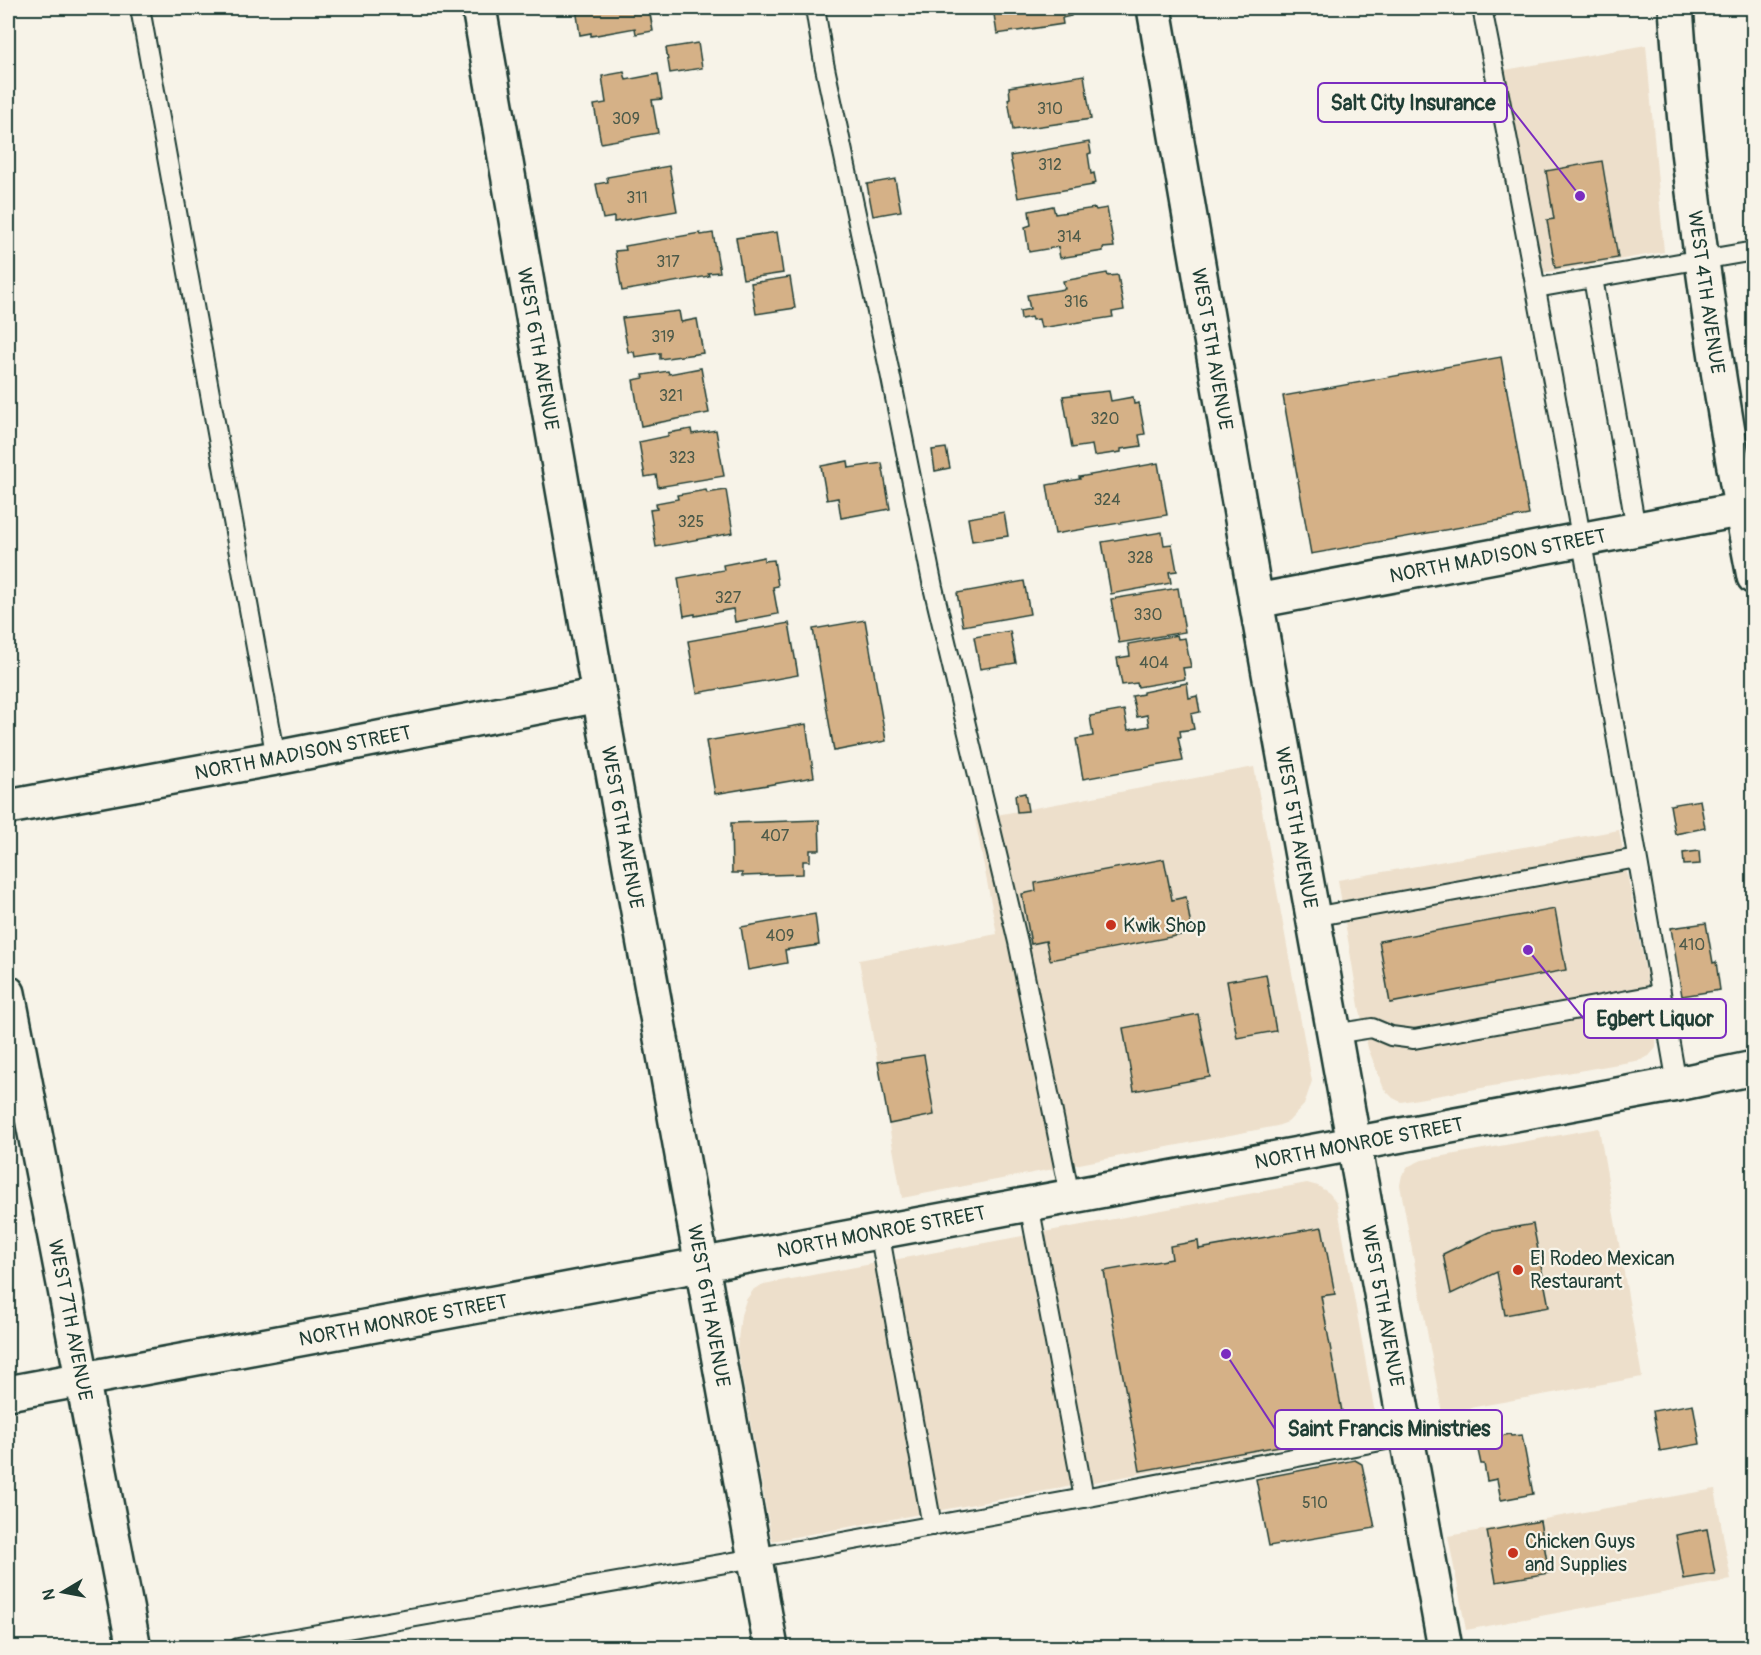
<svg xmlns="http://www.w3.org/2000/svg" width="1761" height="1655" font-family="Pangolin,sans-serif">
<style>
.built{fill:#eddfcb}
.building{fill:#d5b187;stroke:#1f3d34;stroke-width:1.5}
.lines{fill:none;stroke-linecap:round;stroke-linejoin:round}
.service-casing{stroke:#1f3d34;stroke-width:22}
.minor-casing{stroke:#1f3d34;stroke-width:38}
.tertiary-casing{stroke:#1f3d34;stroke-width:38}
.secondary-casing{stroke:#1f3d34;stroke-width:38}
.service{stroke:#f7f3e8;stroke-width:18}
.minor{stroke:#f7f3e8;stroke-width:33}
.tertiary{stroke:#f7f3e8;stroke-width:33}
.secondary{stroke:#f7f3e8;stroke-width:33}
.poi-dot{fill:#c8321e;stroke:#f7f3e8;stroke-width:2}
.labels{text-anchor:middle;dominant-baseline:central;stroke-width:4.5;stroke-linejoin:round;paint-order:stroke}
.number-label{font-size:16px;fill:#4c5a49}
.street-label{font-size:20px;fill:#1f3d34;stroke:#f7f3e8}
.poi-label{font-size:20px;fill:#1f3d34;stroke:#f7f3e8;text-anchor:start}
.leader{fill:none;stroke:#7b2cbf;stroke-width:2}
.callout-dot{fill:#7b2cbf;stroke:#f7f3e8;stroke-width:2}
.callout{fill:#f7f3e8;stroke:#7b2cbf;stroke-width:2}
.callout-label{font-size:21px;text-anchor:middle;font-weight:bold;fill:#1f3d34}
</style>
<rect width="100%" height="100%" fill="#f7f3e8"/>
<filter id="ink" filterUnits="userSpaceOnUse"><feTurbulence type="fractalNoise" baseFrequency=".0167" numOctaves="2"/><feDisplacementMap in="SourceGraphic" scale="12" xChannelSelector="R" yChannelSelector="G"/><feConvolveMatrix kernelMatrix="1 2 1 2 8 2 1 2 1" color-interpolation-filters="sRGB"/></filter>
<g filter="url(#ink)">
<g class="built">
<path d="M1646 45 1664 252 1541 273 1505 70Z"/>
<path d="M1254 767 1312 1081 1304 1105 1288 1122 1277 1126 902 1198 859 960 997 934 975 819Z"/>
<path d="M1619 830 1657 1032 1656 1048 1649 1056 1641 1060 1401 1102 1393 1098 1384 1089 1368 1048 1359 1006 1338 880Z"/>
<path d="M1599 1128 1642 1377 1442 1413 1400 1185 1402 1175 1409 1166 1422 1160Z"/>
<path d="M1307 1183 1318 1186 1329 1193 1337 1203 1378 1430 772 1541 737 1348 741 1315 746 1300 754 1289 764 1284Z"/>
<path d="M1715 1489 1731 1580 1466 1630 1448 1536Z"/>
</g>
<g class="building">
<path d="M576 8H649L653 31 636 34 635 28 591 36V33L580 35Z"/>
<path d="M993 8H1069L1071 16 1062 18 1063 24 997 34Z"/>
<path d="M698 43 702 68 670 73 666 48Z"/>
<path d="M1754 70V105L1747 71Z"/>
<path d="M624 72 626 80 658 74 662 99 652 100 658 133 601 143 594 105 606 103 602 76Z"/>
<path d="M1084 75 1091 119 1013 130 1008 99 1010 98 1009 87Z"/>
<path d="M1089 142 1091 153 1088 154 1091 174 1094 173 1096 183 1092 184 1093 185 1018 198 1010 156Z"/>
<path d="M1602 161 1618 258 1555 268 1547 220 1554 219 1546 171Z"/>
<path d="M669 166 677 211 614 222V217L603 219 596 184 608 182 607 177Z"/>
<path d="M895 179 901 211 873 216 867 184Z"/>
<path d="M1053 206 1055 214 1095 208 1096 210 1107 208 1114 247 1103 248V251L1060 258 1058 247 1029 252 1025 227 1031 225 1029 211Z"/>
<path d="M777 232 783 273 743 279 736 238Z"/>
<path d="M700 233 701 235 713 233 720 272 708 273 709 276 622 291 615 251 626 250 625 246Z"/>
<path d="M1107 273 1108 276 1118 275 1124 310 1112 312 1113 317 1041 328 1039 319 1032 320 1031 317 1021 319 1020 311 1030 309 1027 295 1065 289 1063 281Z"/>
<path d="M790 277 795 308 756 314 751 283Z"/>
<path d="M679 311 681 322 697 319 703 353 660 359V353L635 357 634 352H628L622 318Z"/>
<path d="M1501 357 1529 515 1311 554 1283 396Z"/>
<path d="M701 368 709 413 641 426 633 380 644 378 643 375 668 371 669 374Z"/>
<path d="M1109 391 1111 401 1133 397 1134 404 1139 403 1145 434 1139 435 1141 446 1121 449V452L1094 456 1092 445 1072 448 1063 396Z"/>
<path d="M691 429 692 434 716 430 724 476 658 487 656 475 645 477 639 442 668 436V433Z"/>
<path d="M946 448 950 468 935 471 932 450Z"/>
<path d="M848 461 849 468 882 463 890 509 841 518 838 498 827 500 821 466Z"/>
<path d="M1158 463 1167 515 1055 534 1047 485 1080 479 1079 477Z"/>
<path d="M706 490 707 493 726 490 733 533 656 547 650 510 657 509 656 503 678 499 677 495Z"/>
<path d="M1004 512 1008 536 972 541 968 518Z"/>
<path d="M1162 532 1164 545 1172 544 1177 571 1169 572 1171 583 1111 594 1102 542Z"/>
<path d="M764 557V561L774 560 778 586 773 587 778 614 735 622 733 609 695 616V614L684 616 678 578 724 570 723 565Z"/>
<path d="M1024 581 1030 614 963 626 957 593Z"/>
<path d="M1178 588 1185 632 1119 643 1111 599Z"/>
<path d="M865 620 886 741 834 751 813 629Z"/>
<path d="M789 623 798 675 697 693 688 641Z"/>
<path d="M1010 631 1016 663 980 669 974 637Z"/>
<path d="M1177 635 1178 639 1185 638 1191 667 1183 668 1185 679 1138 687 1137 683 1122 685 1117 658 1130 656 1128 644Z"/>
<path d="M1187 683 1189 698 1197 696 1200 712 1191 714 1194 729 1180 731 1181 737H1178L1183 761 1083 779 1076 739 1093 736 1090 716 1124 710 1128 730 1149 726 1147 715 1137 717 1132 696 1143 694V692Z"/>
<path d="M806 724 814 777 715 794 706 741Z"/>
<path d="M1025 793 1028 811 1017 812 1015 795Z"/>
<path d="M1700 800 1705 828 1675 834 1670 805Z"/>
<path d="M819 820 820 850H810V861H803V874L742 876V873H732L731 823Z"/>
<path d="M1699 851 1700 864 1684 865 1683 853Z"/>
<path d="M1164 859 1172 900 1186 897 1192 933 1050 960 1046 941 1031 944 1022 894 1036 891 1035 883Z"/>
<path d="M1555 909 1566 970 1390 1003 1379 941Z"/>
<path d="M815 914 819 945 785 950 787 963 748 970 741 927Z"/>
<path d="M1706 923 1713 963 1716 962 1720 990 1682 996 1671 928Z"/>
<path d="M1266 974 1276 1031 1237 1038 1227 981Z"/>
<path d="M1198 1014 1210 1077 1134 1091 1123 1028Z"/>
<path d="M924 1055 934 1115 889 1124 878 1062Z"/>
<path d="M1533 1224 1549 1307 1505 1315 1497 1272 1451 1294 1443 1254 1489 1232Z"/>
<path d="M1322 1227 1335 1294 1321 1296 1346 1434 1140 1471 1104 1271 1172 1259 1170 1246 1198 1241 1199 1249Z"/>
<path d="M1693 1404 1700 1444 1660 1451 1653 1411Z"/>
<path d="M1510 1434 1511 1436 1522 1435 1533 1494 1501 1500 1497 1479 1487 1481 1484 1464H1481L1476 1441Z"/>
<path d="M1355 1460 1362 1464 1375 1528 1269 1546 1256 1479Z"/>
<path d="M1540 1521 1549 1573 1496 1582 1487 1531Z"/>
<path d="M1707 1529 1715 1574 1684 1579 1676 1535Z"/>
</g>
<g class="lines">
<g class="service-casing">
<g id="service">
<path d="M140 8 276 758"/>
<path d="M815 8 824 63 891 378 933 587 1018 942 1070 1196"/>
<path d="M1482 8C1553 365 1614 725 1677 1084"/>
<path d="M1702 260 1754 251"/>
<path d="M1593 278 1636 529"/>
<path d="M1536 288 1702 259"/>
<path d="M1313 917 1637 858"/>
<path d="M1334 1034 1372 1028 1391 1036 1414 1039 1661 994"/>
<path d="M1029 1204 1084 1498"/>
<path d="M879 1231 932 1526"/>
<path d="M238 1648 755 1558 1084 1498 1407 1436"/>
</g>
</g>
<g class="minor-casing">
<g id="minor">
<path id="s1" d="M479 8 599 695 771 1648"/>
<path id="s2" d="M1256 601 1754 507"/>
<path id="s3" d="M8 807 276 758 599 695"/>
<path id="s4" d="M8 993 134 1648"/>
</g>
</g>
<g class="tertiary-casing">
<g id="tertiary">
<path id="s5" d="M1154 8 1256 601 1445 1648"/>
<path id="s6" d="M8 1393 1677 1084 1754 1068"/>
</g>
</g>
<g class="secondary-casing">
<g id="secondary">
<path id="s7" d="M1676 8C1680 60 1683 114 1690 167 1706 304 1728 441 1754 577"/>
</g>
</g>
<use href="#service" class="service"/>
<use href="#minor" class="minor"/>
<use href="#tertiary" class="tertiary"/>
<use href="#secondary" class="secondary"/>
</g>
</g>
<g class="poi-dot">
<circle cx="1111" cy="925" r="6"/>
<circle cx="1518" cy="1270" r="6"/>
<circle cx="1513" cy="1553" r="6"/>
</g>
<g class="labels">
<g class="number-label">
<text x="1050" y="109">310</text>
<text x="626" y="119">309</text>
<text x="1050" y="165">312</text>
<text x="637" y="198">311</text>
<text x="1069" y="237">314</text>
<text x="668" y="262">317</text>
<text x="1076" y="302">316</text>
<text x="663" y="337">319</text>
<text x="671" y="396">321</text>
<text x="1105" y="419">320</text>
<text x="682" y="458">323</text>
<text x="1107" y="500">324</text>
<text x="691" y="522">325</text>
<text x="1140" y="558">328</text>
<text x="728" y="598">327</text>
<text x="1148" y="615">330</text>
<text x="1154" y="663">404</text>
<text x="775" y="836">407</text>
<text x="780" y="936">409</text>
<text x="1692" y="945">410</text>
<text x="1315" y="1503">510</text>
</g>
<g class="street-label">
<text stroke="none"><textPath href="#s7" startOffset="286">WEST 4TH AVENUE</textPath></text>
<text stroke="none"><textPath href="#s1" startOffset="346">WEST 6TH AVENUE</textPath></text>
<text stroke="none"><textPath href="#s5" startOffset="346">WEST 5TH AVENUE</textPath></text>
<text stroke="none"><textPath href="#s2" startOffset="246">NORTH MADISON STREET</textPath></text>
<text stroke="none"><textPath href="#s3" startOffset="300">NORTH MADISON STREET</textPath></text>
<text stroke="none"><textPath href="#s1" startOffset="832">WEST 6TH AVENUE</textPath></text>
<text stroke="none"><textPath href="#s5" startOffset="832">WEST 5TH AVENUE</textPath></text>
<text stroke="none"><textPath href="#s6" startOffset="1374">NORTH MONROE STREET</textPath></text>
<text stroke="none"><textPath href="#s6" startOffset="888">NORTH MONROE STREET</textPath></text>
<text stroke="none"><textPath href="#s1" startOffset="1318">WEST 6TH AVENUE</textPath></text>
<text stroke="none"><textPath href="#s5" startOffset="1318">WEST 5TH AVENUE</textPath></text>
<text stroke="none"><textPath href="#s6" startOffset="402">NORTH MONROE STREET</textPath></text>
<text stroke="none"><textPath href="#s4" startOffset="333">WEST 7TH AVENUE</textPath></text>
</g>
<g class="poi-label">
<text x="1123" y="925">Kwik Shop</text>
<text x="1530" y="1258">El Rodeo Mexican<tspan x="1530" dy="23">Restaurant</tspan></text>
<text x="1525" y="1541">Chicken Guys<tspan x="1525" dy="23">and Supplies</tspan></text>
</g>
</g>
<path class="leader" d="M1580 196L1507 103M1528 950L1584 1019M1226 1354L1275 1429"/>
<g class="callout-dot">
<circle cx="1580" cy="196" r="6"/>
<circle cx="1528" cy="950" r="6"/>
<circle cx="1226" cy="1354" r="6"/>
</g>
<g class="callout">
<rect x="1318" y="83" width="189" height="39" rx="6"/>
<rect x="1584" y="999" width="142" height="39" rx="6"/>
<rect x="1275" y="1410" width="227" height="39" rx="6"/>
</g>
<g class="callout-label">
<text x="1413" y="110">Salt City Insurance</text>
<text x="1655" y="1026">Egbert Liquor</text>
<text x="1389" y="1436">Saint Francis Ministries</text>
</g>
<rect width="1761" height="1655" fill="none" stroke="#f7f3e8" stroke-width="30"/>
<rect x="15" y="15" width="1731" height="1625" fill="none" stroke="#1f3d34" stroke-width="2" filter="url(#ink)"/>
<g transform="translate(63 1592) rotate(260)" stroke="#f7f3e8" stroke-width="4.5" paint-order="stroke">
<path d="M0-4.5L10 22L0 15L-10 22Z" fill="#1f3d34"/>
<text y="-9" font-size="16" font-weight="bold" text-anchor="middle" fill="#1f3d34">N</text>
</g>
</svg>
